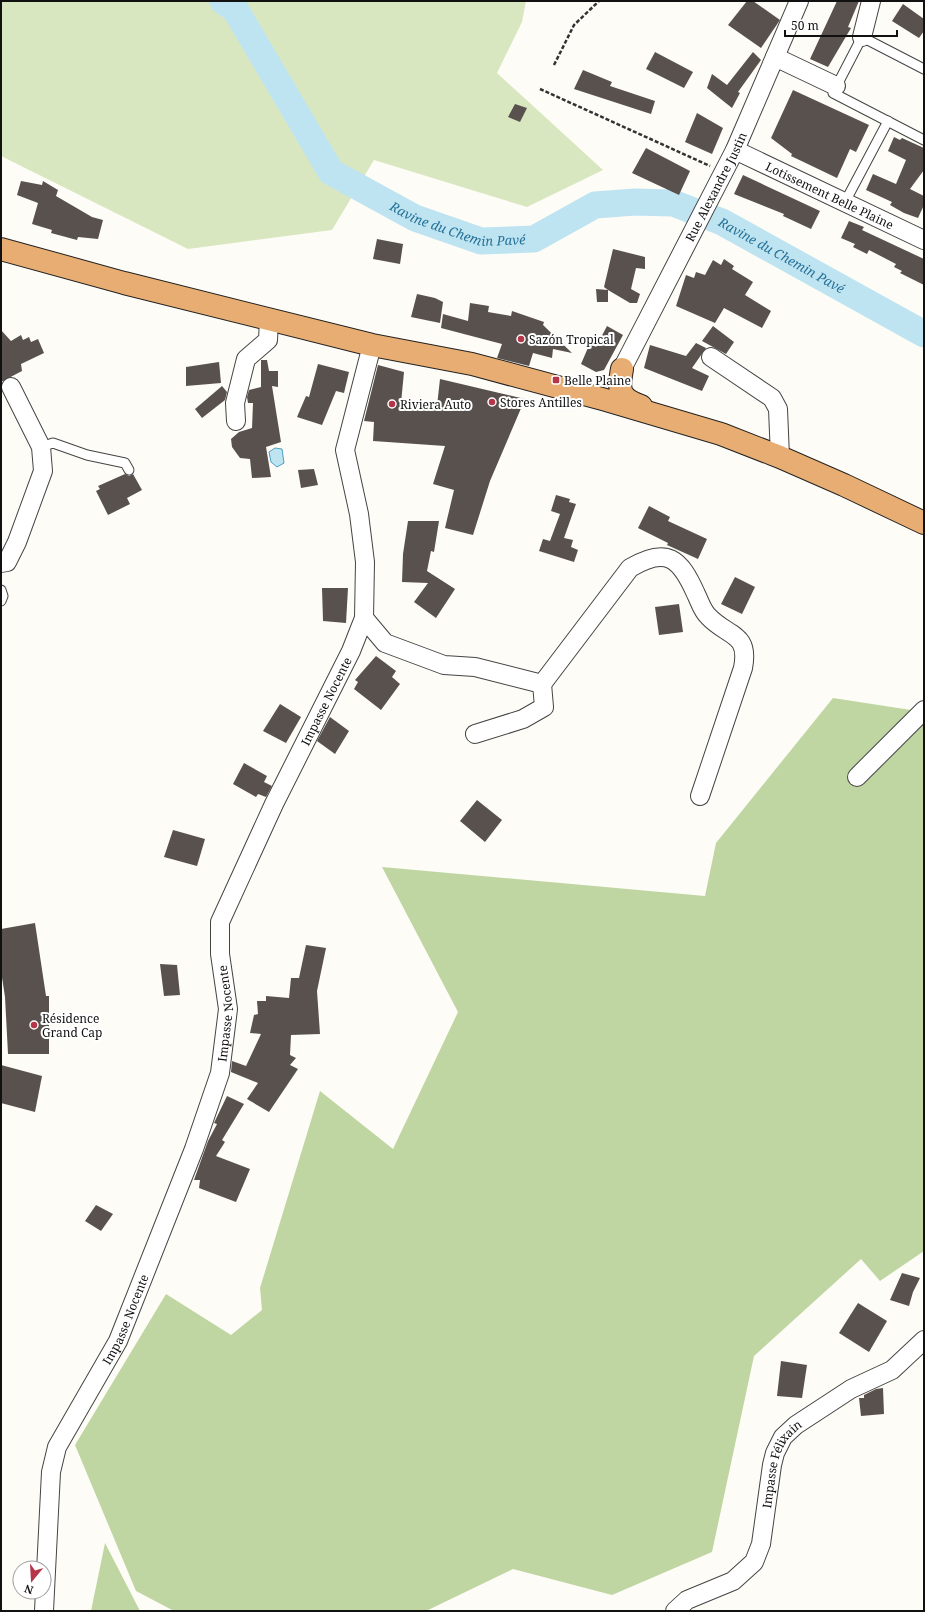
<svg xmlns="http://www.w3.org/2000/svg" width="925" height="1612" font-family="'Noto Serif',serif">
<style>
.green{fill:#d9e7c1}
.forest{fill:#bfd6a2}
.water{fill:#bfe4f1;stroke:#4d9fc1}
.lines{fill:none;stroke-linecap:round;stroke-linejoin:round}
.river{stroke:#bfe4f1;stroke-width:27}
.building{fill:#59514e}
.service-casing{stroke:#444;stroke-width:11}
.minor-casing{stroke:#444;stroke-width:20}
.trunk-casing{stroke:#222;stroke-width:24}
.path{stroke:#333;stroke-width:2.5;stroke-dasharray:4 2;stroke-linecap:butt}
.service{stroke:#fff;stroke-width:9}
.minor{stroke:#fff;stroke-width:18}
.trunk{stroke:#e8ad72;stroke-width:22}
.poi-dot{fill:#b53549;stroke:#fff;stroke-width:1.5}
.labels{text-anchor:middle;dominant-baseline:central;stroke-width:4;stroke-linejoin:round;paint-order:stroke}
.street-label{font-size:12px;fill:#111;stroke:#fff}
.poi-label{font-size:12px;fill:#111;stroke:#fff;text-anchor:start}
.water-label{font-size:13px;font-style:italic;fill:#257298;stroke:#fff}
</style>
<rect width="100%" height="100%" fill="#fefcf6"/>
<path class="green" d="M1 1H526L522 22 497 73 603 170 527 207 374 160 332 230 188 249 1 156Z"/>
<g class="forest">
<path d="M833 698 924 712V1251L880 1281 861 1259 754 1356 712 1552 612 1595 513 1569 426 1611H174L136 1591 75 1445 166 1294 231 1335 262 1310 260 1288 320 1091 393 1149 458 1012 382 867 705 896 716 843Z"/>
<path d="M105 1543 140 1611H91Z"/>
</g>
<path class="water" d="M275 448 282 449 284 463 277 467 271 462 269 452Z"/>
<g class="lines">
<path class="river" id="s1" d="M223 1 235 9 331 172 415 218 481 241 534 239 595 205 635 202 673 203 722 222 924 334"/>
</g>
<g class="building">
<path d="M747 1H753L780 20 761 48 728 25Z"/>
<path d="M837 1H859L848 27 851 28 828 67 810 59Z"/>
<path d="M903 4 924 19V31L919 38 892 21Z"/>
<path d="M655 52 693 72 684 88 646 69Z"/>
<path d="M753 52 761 60 738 92 740 93 732 108 707 88 712 74 727 85Z"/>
<path d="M583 70 612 82 610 86 655 101 651 114 574 89Z"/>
<path d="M793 90 869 125 856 152 850 149 837 178 791 156 792 154 771 138Z"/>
<path d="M515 104 527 108 520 122 508 117Z"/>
<path d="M697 113 723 128 712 154 685 142Z"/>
<path d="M894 137 900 140 902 138 924 148V170L910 189 924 196V205L918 218 904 213 890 205 892 202 866 190 873 174 896 184 906 160 888 151Z"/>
<path d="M646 148 690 171 679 195 632 173Z"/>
<path d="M743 175 820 211 811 229 783 216 784 214 734 194Z"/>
<path d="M21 181 42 185 43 181 58 190 56 196 92 217 103 220 98 239 78 237 77 240 51 233 52 230 32 224 38 203 17 195Z"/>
<path d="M849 221 864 227 862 230 924 259V285L900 273 902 271 894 267 896 264 869 250 867 254 853 247 855 244 841 238Z"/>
<path d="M377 239 403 244 400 264 373 259Z"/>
<path d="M613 249 645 257V269L636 268 631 289 640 294 637 303H630L608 290V302H597L596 289 608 290 604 287Z"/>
<path d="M724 259 734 266 732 269 753 282 745 295 771 311 762 328 724 308 715 323 676 306 686 275 694 278 696 272 705 275 713 260 721 265Z"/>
<path d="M417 294 435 298 443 302 440 323 411 317Z"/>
<path d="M470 303 489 306 488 312 511 316 512 311 544 322 543 325 572 353 553 349 552 358 533 353 529 366 497 358 502 344 441 328 443 314 468 321Z"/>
<path d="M607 326 623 335 604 370 596 372 581 364 590 343 596 347Z"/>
<path d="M713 326 734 342 726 354 702 341Z"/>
<path d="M1 330 11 341 21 335 23 340 29 337 31 342 38 339 44 353 21 364 22 371 1 382Z"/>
<path d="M696 343 706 348 692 368 709 376 702 391 644 368 650 345 686 356Z"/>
<path d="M261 360H267L269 371H278V387L272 386 281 442 266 447 271 477 252 478 250 459 240 458 232 447 231 439 239 432 252 428 253 403H248L247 397 249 390 261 387Z"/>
<path d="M219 362 221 383 186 386V367Z"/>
<path d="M318 364 349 372 344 393 336 391 322 425 297 417 306 396 309 397Z"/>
<path d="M378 365 404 372 401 403 437 406 440 379 525 399 490 481 473 535 445 528 454 490 433 484 445 446 373 441 374 422 364 421Z"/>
<path d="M222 386 227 392 225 400 202 418 195 409Z"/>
<path d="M314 469 318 485 301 488 298 470Z"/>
<path d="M125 474 129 476 133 474 142 490 127 498 130 504 108 515 96 491 100 489 98 486Z"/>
<path d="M556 495 570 499 569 502 576 504 564 538 573 540 571 547 578 550 574 562 539 551 543 539 550 541 560 514 551 511Z"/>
<path d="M649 506 670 517 668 521 707 539 698 559 667 545 668 543 638 528Z"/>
<path d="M408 521H439L434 552 431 551 427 571 455 589 436 618 414 602 428 583 402 582 403 554Z"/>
<path d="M735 577 755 587 742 614 721 604Z"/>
<path d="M322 588H348L346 623 323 621Z"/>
<path d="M679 604 683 632 659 635 655 607Z"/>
<path d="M376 656 396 671 392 677 400 684 381 710 354 689 358 682 355 680Z"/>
<path d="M280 704 301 717 286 743 263 731Z"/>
<path d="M330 717 349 731 335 754 317 741Z"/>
<path d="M244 763 267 776 264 782 272 786 266 797 258 794 256 797 233 784Z"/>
<path d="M477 800 502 820 485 842 460 821Z"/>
<path d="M173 830 205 839 197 866 164 857Z"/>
<path d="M35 923 46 996H49V1054H8L5 997 1 971V929Z"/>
<path d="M306 945 326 948 317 991 320 1034 291 1035 290 1055 296 1058 290 1065 298 1069 269 1112 247 1099 258 1083 231 1072 232 1061 246 1066 261 1034 250 1033 254 1015 258 1014 257 1001H266V996L289 998 291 978H299Z"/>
<path d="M160 964 177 965 180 995 164 996Z"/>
<path d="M1 1065 42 1076 35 1112 1 1103Z"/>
<path d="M227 1096 244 1104 222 1140 225 1142 216 1156 250 1169 236 1202 199 1188 200 1180H194L208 1141 217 1124 214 1123Z"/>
<path d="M96 1205 113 1214 101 1231 85 1221Z"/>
<path d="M902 1273 920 1278 913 1292 909 1306 890 1300Z"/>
<path d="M858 1303 887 1321 869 1352 839 1333Z"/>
<path d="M781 1361 807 1365 802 1398 777 1396Z"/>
<path d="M883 1388 884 1414 861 1416 859 1398H864V1395L876 1389Z"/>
</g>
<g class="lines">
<g class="service-casing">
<g id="service">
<path d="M924 69 862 37 833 93 924 140"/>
<path d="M845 202 888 121"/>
<path d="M41 447 53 443 87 455 125 463 129 470"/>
<path d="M1 590 3 596 1 601"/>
</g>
</g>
<g class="minor-casing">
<g id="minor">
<path d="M862 37 871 1"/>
<path d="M775 57 836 86"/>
<path id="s2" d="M735 150 924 240"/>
<path d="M711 357 772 398 778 409 780 457"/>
<path id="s3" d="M622 369 735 150 799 1"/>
<path d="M236 421 235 403 246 359 268 340 269 319"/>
<path d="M1 563 7 562 17 542 43 471 41 447 11 387"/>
<path d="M364 618 385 643 444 665 475 667 542 684 544 707 523 719 475 734"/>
<path d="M542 684 630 568C667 546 680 558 696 594 700 602 702 610 708 616 727 637 750 632 743 668L700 796"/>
<path d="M857 777 924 710"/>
<path id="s4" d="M44 1611 51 1472 57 1447 118 1341 194 1149 220 1073 228 1009 220 954V922L274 804 351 651 364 618 365 562 359 514 345 450 372 345"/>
<path id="s5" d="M675 1611 687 1600 733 1581 754 1562 761 1544 772 1465 775 1453 783 1437 796 1425 851 1389 892 1370 924 1340"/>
</g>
</g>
<g class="trunk-casing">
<g id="trunk">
<path d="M1 249 124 283 372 345 472 364 606 400 721 434 780 457 844 485 924 523"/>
<path d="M622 369C618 391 619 398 641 406"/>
</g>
</g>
<g class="path">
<path d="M554 65 574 25 599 1"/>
<path d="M540 89 710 166"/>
</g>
<use href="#service" class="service"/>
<use href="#minor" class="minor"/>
<use href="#trunk" class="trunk"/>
</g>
<g class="poi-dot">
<circle cx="521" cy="339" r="4"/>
<rect x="552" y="376" width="8" height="8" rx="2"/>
<circle cx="492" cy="402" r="4"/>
<circle cx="392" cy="404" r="4"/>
<circle cx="34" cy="1025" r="4"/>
</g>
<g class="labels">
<g class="street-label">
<text stroke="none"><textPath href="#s3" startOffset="205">Rue Alexandre Justin</textPath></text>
<text stroke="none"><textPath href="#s2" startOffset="105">Lotissement Belle Plaine</textPath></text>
<text stroke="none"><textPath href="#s4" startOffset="971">Impasse Nocente</textPath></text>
<text stroke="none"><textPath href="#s4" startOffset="634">Impasse Nocente</textPath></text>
<text stroke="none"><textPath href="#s4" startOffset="310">Impasse Nocente</textPath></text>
<text stroke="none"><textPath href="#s5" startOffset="198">Impasse Félixain</textPath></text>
</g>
<g class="poi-label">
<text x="529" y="339">Sazón Tropical</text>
<text x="564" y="380">Belle Plaine</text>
<text x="500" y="402">Stores Antilles</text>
<text x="400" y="404">Riviera Auto</text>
<text x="42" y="1018">Résidence<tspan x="42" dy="14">Grand Cap</tspan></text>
</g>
<g class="water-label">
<text stroke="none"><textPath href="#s1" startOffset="343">Ravine du Chemin Pavé</textPath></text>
<text stroke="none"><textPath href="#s1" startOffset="691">Ravine du Chemin Pavé</textPath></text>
</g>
</g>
<rect width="925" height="1612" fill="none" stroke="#111111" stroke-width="4"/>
<g transform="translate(32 1580) rotate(198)"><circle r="19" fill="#ffffff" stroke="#a0a0a0"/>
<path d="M0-3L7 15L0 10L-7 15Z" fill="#b53549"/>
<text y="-6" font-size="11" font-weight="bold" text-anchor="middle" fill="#111111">N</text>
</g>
<path d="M785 30v6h112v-6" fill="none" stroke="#111111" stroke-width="2"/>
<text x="791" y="30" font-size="12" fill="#111111" stroke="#ffffff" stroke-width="3" paint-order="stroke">50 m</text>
</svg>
